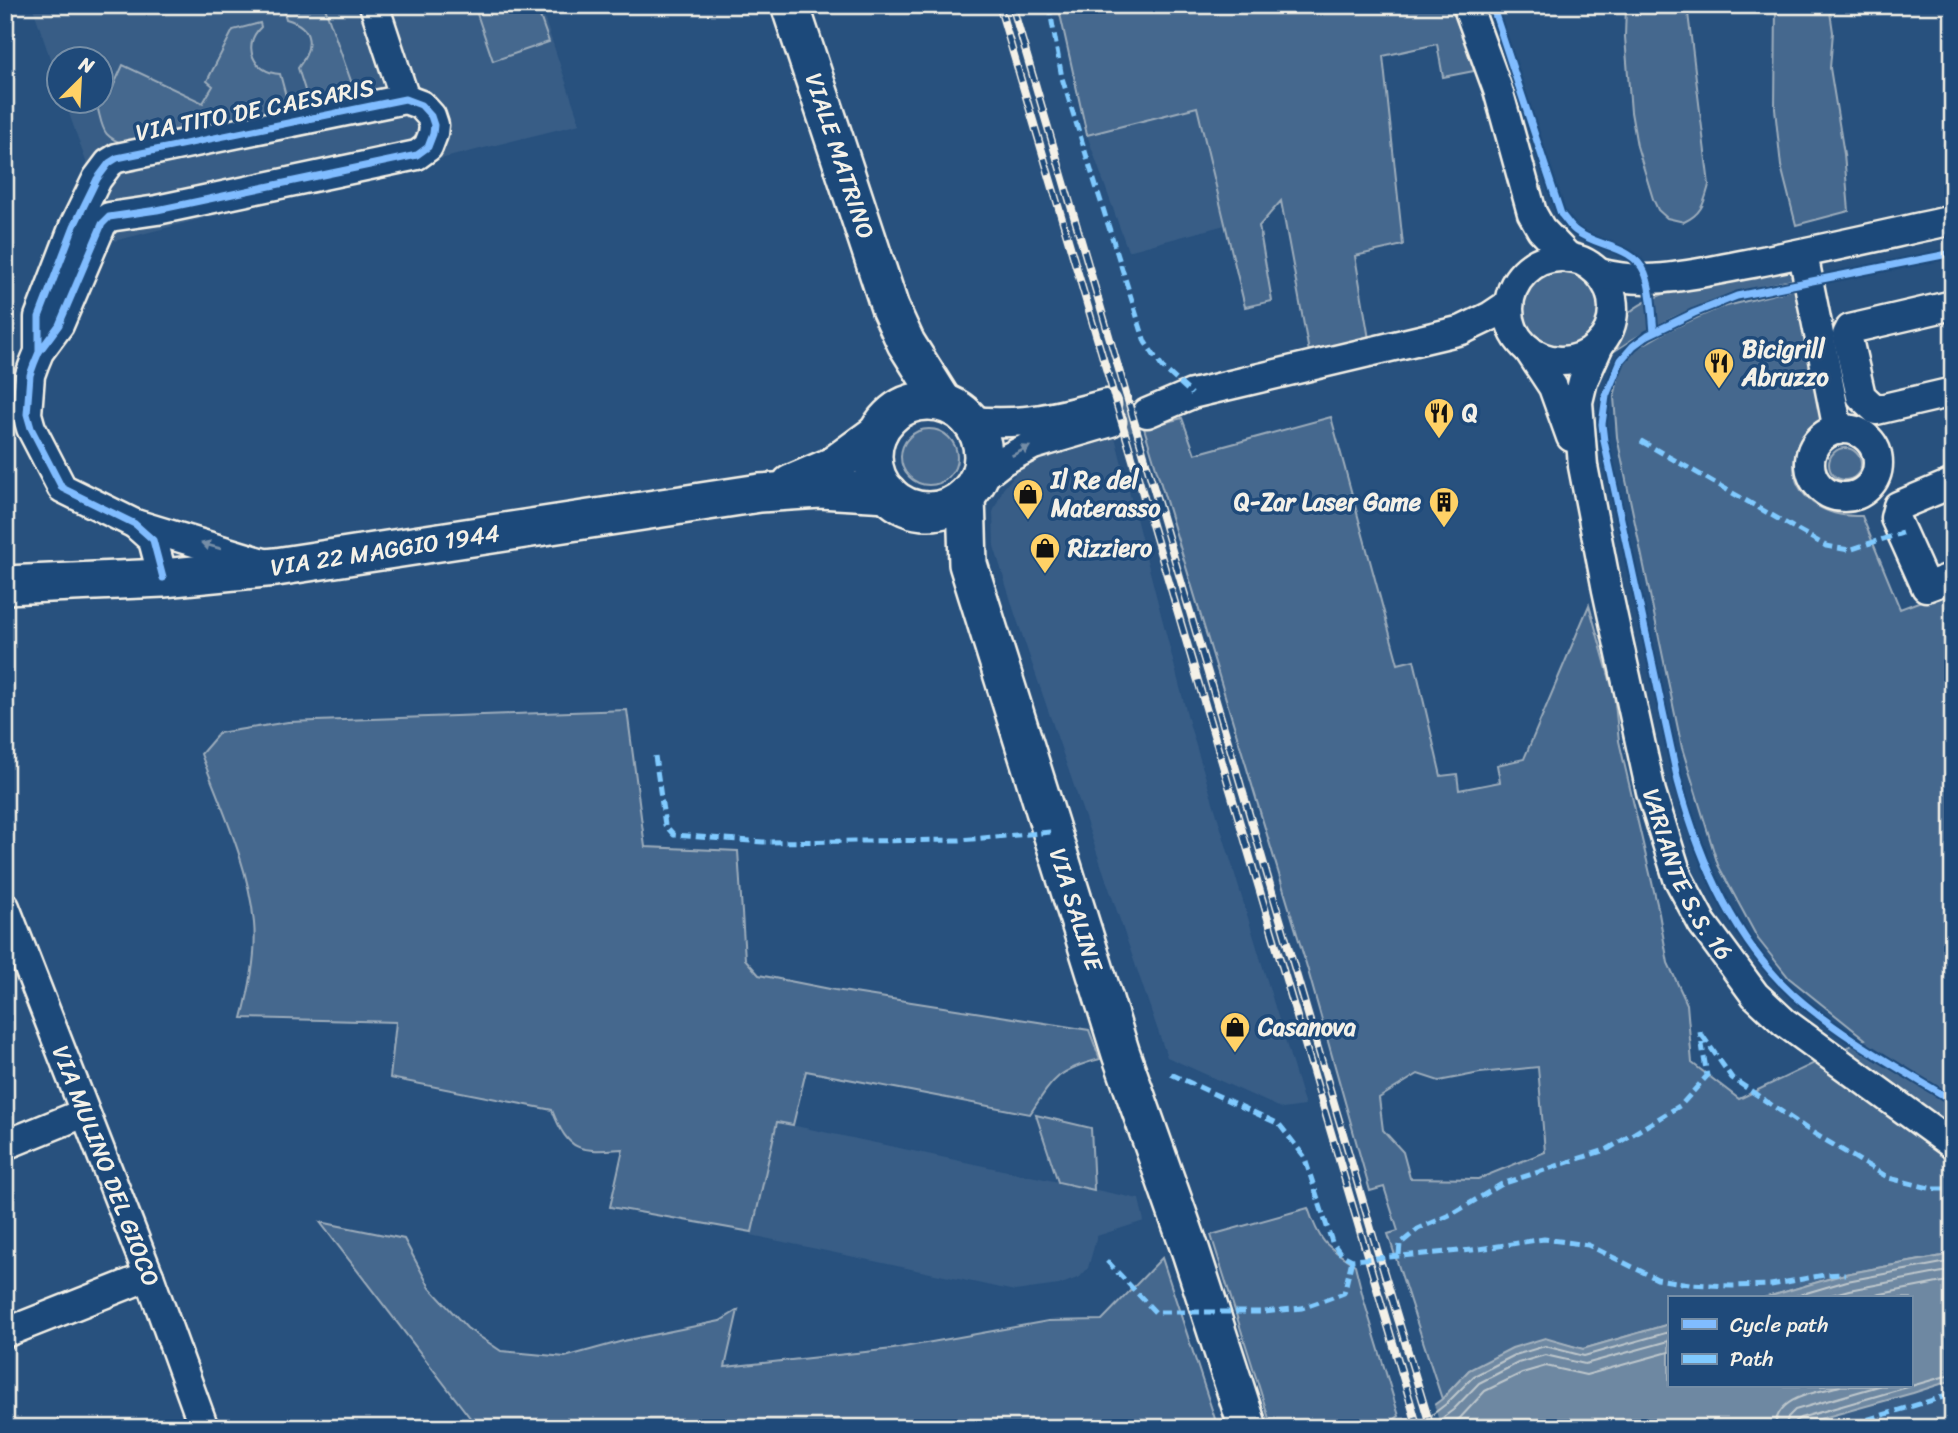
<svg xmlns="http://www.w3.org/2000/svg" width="1958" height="1433" font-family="Sriracha,sans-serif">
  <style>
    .built { fill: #375d86 }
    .green { fill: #45688e; stroke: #9cacbb; stroke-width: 2; fill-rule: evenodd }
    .water { fill: #6e88a2; stroke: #a4b2be; stroke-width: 2 }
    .pier { fill: #28517e }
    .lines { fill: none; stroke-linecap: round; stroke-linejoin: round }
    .shore { stroke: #bec7cc; stroke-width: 2 }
    .minor-tunnel { stroke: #47698e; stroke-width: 28; stroke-dasharray: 28 14; stroke-linecap: butt }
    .minor-casing { stroke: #f4f1e8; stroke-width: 33 }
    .major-casing { stroke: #f4f1e8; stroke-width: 42 }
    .minor { stroke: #1f4a7a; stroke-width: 28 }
    .major { stroke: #1f4a7a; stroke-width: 37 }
    .rail-casing { stroke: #f4f1e8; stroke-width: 8 }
    .rail { stroke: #1f4a7a; stroke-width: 5; stroke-dasharray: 16; stroke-linecap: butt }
    .quiet { stroke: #80caff; stroke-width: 5; stroke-dasharray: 10 5; stroke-linecap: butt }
    .cycleway-casing { stroke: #1f4a7a; stroke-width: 11 }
    .cycleway { stroke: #80bcff; stroke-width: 7 }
    .oneway { fill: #748da6 }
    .labels { text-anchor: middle; stroke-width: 7; stroke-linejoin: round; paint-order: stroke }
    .street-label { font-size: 24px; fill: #f4f1e8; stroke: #1f4a7a }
    .poi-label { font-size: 24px; font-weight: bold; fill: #f4f1e8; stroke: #1f4a7a; text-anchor: start }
  </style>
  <rect width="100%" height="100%" fill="#28517e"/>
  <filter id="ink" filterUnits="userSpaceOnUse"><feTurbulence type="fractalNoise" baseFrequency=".0143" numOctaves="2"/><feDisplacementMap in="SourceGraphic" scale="14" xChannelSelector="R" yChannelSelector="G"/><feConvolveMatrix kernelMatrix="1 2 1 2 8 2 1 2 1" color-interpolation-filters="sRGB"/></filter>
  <g filter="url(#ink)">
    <!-- built -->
    <path class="built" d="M32 5H540L580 124 114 241 65 102H102V60H60L59 85Z
      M1197 107 1225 225 1128 251 1087 135Z
      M1115 437 1190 726 1305 1106 1283 1109 1167 1057 1015 614 994 546 993 512 1003 489 1022 466 1053 454Z
      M777 1122 1139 1199 1144 1221 1097 1236 1088 1268 1080 1277 1059 1285 1015 1291 751 1235Z
      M1953 1380V1428H1787L1913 1393Z"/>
    <!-- green -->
    <path class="green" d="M306 5H324L357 98 312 106 309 103 298 68C313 48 315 27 286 19L284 12Z
      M474 5H536L549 42 493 61Z
      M1058 5H1453L1474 71 1443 77 1437 44 1383 56 1403 245 1355 256 1369 339 1309 352 1281 201 1259 226 1272 301 1245 307 1197 107 1087 135Z
      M1626 5H1687L1709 185C1704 203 1702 214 1684 222L1667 218 1658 210 1653 199 1637 146 1631 112 1625 37Z
      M1776 5H1829L1833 32 1830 68 1844 154 1849 211 1796 225 1781 166 1775 109Z
      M260 23 261 27C241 46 254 73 280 74L290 111 129 146C99 136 104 129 96 102H102V82L113 87 123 65 203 103 213 86 207 81 233 30Z
      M1793 263 1797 279C1730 291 1670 313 1613 352 1616 339 1619 321 1630 312 1659 286 1753 272 1793 263Z
      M1519 310a42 42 0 1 1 84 0a42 42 0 1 1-84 0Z
      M1799 288 1826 417C1790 436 1780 484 1819 507 1833 515 1846 516 1862 516L1900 609 1953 589V1254L1845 1274 1764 1298H1669V1324L1583 1349 1545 1339 1469 1370 1442 1399 1388 1234 1398 1231 1384 1187 1370 1191 1307 967 1144 428 1182 418 1195 454 1331 417 1398 664 1414 660 1441 776 1457 774 1459 790 1500 782 1497 765 1524 759 1589 605 1614 694 1619 741 1658 908 1668 963 1687 1004 1692 1063 1739 1099 1865 1039 1789 978 1758 939 1718 865 1682 748 1617 437 1614 397 1619 375 1627 357 1634 350 1669 330 1719 308ZM1538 1067 1545 1152 1478 1179 1410 1178 1403 1152 1383 1130 1379 1098 1418 1074 1439 1081 1480 1073Z
      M901 457a28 28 0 1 1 56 0a28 28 0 1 1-56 0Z
      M1829 464a16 16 0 1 1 32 0a16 16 0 1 1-32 0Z
      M627 710 645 847 738 851 745 959 759 975 835 990 1089 1030 1100 1059C1057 1070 1053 1079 1030 1114L806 1071 793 1125 777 1122 752 1232 610 1207 623 1149C580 1152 569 1153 552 1110L390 1078 396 1022 242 1018C250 988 257 954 254 923 249 866 221 806 201 754L219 733 288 722Z
      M1036 1115 1091 1128 1094 1190 1058 1182Z
      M1308 1208C1320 1243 1325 1245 1355 1265L1364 1301 1399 1416 1381 1428H1272L1211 1235Z
      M320 1222 404 1239 430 1288 467 1328 501 1351 565 1357 623 1341 720 1321 738 1310 725 1367 893 1349 1048 1321 1102 1320 1162 1258 1218 1428H478Z"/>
    <!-- water -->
    <path class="water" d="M1953 1254V1380L1913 1393 1787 1428H1403L1442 1399 1469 1370 1512 1348 1545 1338 1583 1349 1669 1324V1386H1911V1298H1764L1845 1274Z"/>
    <!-- pier -->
    <path class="pier" d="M1433 1401 1441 1428H1408L1406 1421Z"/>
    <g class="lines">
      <!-- shore -->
      <path class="shore" d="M1789 1298 1847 1281 1953 1261
        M1820 1298 1849 1290 1953 1270
        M1860 1298 1953 1280
        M1415 1428 1446 1404 1474 1376 1515 1355 1545 1346 1584 1356 1669 1332
        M1429 1428 1453 1410 1479 1383 1518 1363 1545 1355 1585 1364 1669 1341
        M1447 1428 1460 1418 1485 1391 1522 1373 1546 1366 1586 1375 1669 1352
        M1775 1428C1776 1396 1815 1393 1840 1386
        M1785 1428 1788 1417 1795 1410 1879 1386
        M1794 1428 1795 1421 1800 1418 1953 1374"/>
      <!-- minor-tunnel -->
      <path class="minor-tunnel" d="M1111 422 1147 413"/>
      <!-- minor casing -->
      <g class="minor-casing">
        <g id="minor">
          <path d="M374 5 405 99"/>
          <path d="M1467 5 1498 90 1532 213 1541 229 1569 258"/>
          <path d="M1803 254 1838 430"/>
          <circle cx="1561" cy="309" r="52"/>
          <path d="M1599 273C1649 287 1698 273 1747 264 1816 251 1884 235 1953 220"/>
          <path d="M1953 305 1850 329 1847 335 1861 396 1876 410 1953 392"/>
          <path id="s1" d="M1600 343 1583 381 1578 402 1583 466 1607 590 1651 792 1678 878 1702 923 1755 995 1784 1022 1953 1145"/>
          <path d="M1528 349 1553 387 1571 437"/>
          <path d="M39 352V317L74 226 97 179 109 163 117 158 405 99 421 105 431 116 434 125 433 134 428 147 417 155 157 210 109 217 102 224 59 325 39 352 34 364 30 375 27 414 31 428 62 488 135 524 153 540 163 578"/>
          <path d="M1147 413 1192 394 1462 330 1491 316 1509 304"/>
          <path d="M972 421C1021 426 1059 417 1106 404"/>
          <circle cx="1844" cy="463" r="34"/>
          <path d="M977 481 1004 460 1033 445 1111 422"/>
          <path d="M1953 483 1898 506 1895 518 1926 587 1953 577"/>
          <path d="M135 524 267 564"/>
          <path id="s2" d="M5 907 149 1276 204 1428"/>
          <path d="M5 1145 84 1113"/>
          <path d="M5 1333 149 1276"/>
        </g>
      </g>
      <!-- major casing -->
      <g class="major-casing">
        <g id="major">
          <path id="s3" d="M790 5 890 308 906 343 943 402"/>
          <circle cx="928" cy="456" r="55"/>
          <path d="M791 484 833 466 878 433"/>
          <path id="s4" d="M966 496 968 564 1121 1054 1191 1252 1248 1428"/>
          <path id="s5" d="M5 585 163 578 276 567 760 493 820 489 888 493"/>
        </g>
      </g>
      <!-- minor -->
      <use href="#minor" class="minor"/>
      <!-- major -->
      <use href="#major" class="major"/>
      <!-- rail casing -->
      <g class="rail-casing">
        <path id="rail" d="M999 5 1418 1428
          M1012 5 1373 1236 1431 1428"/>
      </g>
      <!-- rail -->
      <use href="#rail" class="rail"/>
      <!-- quiet -->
      <path class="quiet" d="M1049 5 1062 78 1145 342 1162 367 1192 394
        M1641 441 1826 546 1849 550 1902 533
        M655 756 665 825 674 835 763 842 960 840 1051 832
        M1702 1035 1732 1078 1810 1131 1889 1178 1933 1189H1953
        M1171 1074 1279 1124 1304 1156 1332 1242 1341 1254 1352 1260 1472 1250 1544 1239 1588 1245 1657 1279 1690 1284 1732 1286 1771 1285 1824 1275 1845 1274
        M1399 1255 1400 1244 1418 1229 1454 1213 1502 1184 1608 1149 1681 1105 1707 1076 1700 1032
        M1107 1261 1155 1312H1264L1302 1308 1344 1293 1352 1260
        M1839 1428 1953 1394"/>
      <!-- cycleway casing -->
      <g class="cycleway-casing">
        <path id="cycleway" d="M1492 5 1561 214C1566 219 1570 227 1576 231 1596 247 1633 245 1645 273 1652 291 1652 313 1654 332
          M1953 253 1737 296 1694 313 1648 335 1633 346 1621 360 1606 396 1602 424 1604 441 1678 781C1699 859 1733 939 1793 994 1841 1037 1899 1068 1953 1101
          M39 352V317L74 226 97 179 109 163 117 158 405 99 421 105 431 116 434 125 433 134 428 147 417 155 157 210 109 217 102 224 59 325 39 352 34 364 30 375 27 414 31 428 62 488 135 524 153 540 163 578"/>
      </g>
      <!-- cycleway -->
      <use href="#cycleway" class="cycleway"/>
    </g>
    <!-- one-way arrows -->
    <defs><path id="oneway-solid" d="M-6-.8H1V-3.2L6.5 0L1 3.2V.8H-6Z" transform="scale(1.75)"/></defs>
    <g class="oneway">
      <use href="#oneway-solid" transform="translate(1021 451) rotate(-27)"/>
      <use href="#oneway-solid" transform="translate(211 546) rotate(-164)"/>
    </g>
  </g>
  <!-- icons -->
  <defs>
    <g id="restaurant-pin" transform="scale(1.575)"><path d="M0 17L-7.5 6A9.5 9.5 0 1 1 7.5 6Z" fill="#ffd166" stroke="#1f4a7a"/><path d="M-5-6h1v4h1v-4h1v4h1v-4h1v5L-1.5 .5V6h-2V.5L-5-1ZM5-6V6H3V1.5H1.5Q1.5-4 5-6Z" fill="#111"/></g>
    <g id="shop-pin" transform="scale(1.575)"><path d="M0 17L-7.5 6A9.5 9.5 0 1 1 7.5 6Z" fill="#ffd166" stroke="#1f4a7a"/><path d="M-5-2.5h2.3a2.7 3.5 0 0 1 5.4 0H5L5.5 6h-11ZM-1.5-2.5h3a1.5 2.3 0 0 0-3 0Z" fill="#111"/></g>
    <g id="building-pin" transform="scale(1.575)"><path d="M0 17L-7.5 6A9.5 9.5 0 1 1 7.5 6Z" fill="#ffd166" stroke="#1f4a7a"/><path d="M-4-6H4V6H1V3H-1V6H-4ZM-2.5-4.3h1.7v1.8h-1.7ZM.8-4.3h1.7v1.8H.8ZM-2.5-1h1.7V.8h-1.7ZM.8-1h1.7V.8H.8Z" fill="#111"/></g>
  </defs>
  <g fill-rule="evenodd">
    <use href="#restaurant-pin" x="1719" y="363"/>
    <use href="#restaurant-pin" x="1439" y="413"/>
    <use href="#shop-pin" x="1028" y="494"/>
    <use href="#building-pin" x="1444" y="502"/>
    <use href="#shop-pin" x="1045" y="548"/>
    <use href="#shop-pin" x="1235" y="1027"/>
  </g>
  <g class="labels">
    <!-- street labels -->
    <g class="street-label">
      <text transform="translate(255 110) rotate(-11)" y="8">VIA TITO DE CAESARIS</text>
      <text dy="8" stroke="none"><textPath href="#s3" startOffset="159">VIALE MATRINO</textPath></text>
      <text dy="8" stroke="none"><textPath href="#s5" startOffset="382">VIA 22 MAGGIO 1944</textPath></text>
      <text dy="8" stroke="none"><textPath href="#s1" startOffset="551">VARIANTE S.S. 16</textPath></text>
      <text dy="8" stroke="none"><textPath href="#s4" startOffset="430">VIA SALINE</textPath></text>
      <text dy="8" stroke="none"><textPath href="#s2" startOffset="278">VIA MULINO DEL GIOCO</textPath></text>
    </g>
    <!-- poi labels -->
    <g class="poi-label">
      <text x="1742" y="357">Bicigrill<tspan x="1742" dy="28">Abruzzo</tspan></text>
      <text x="1462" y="421">Q</text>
      <text x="1051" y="488">Il Re del<tspan x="1051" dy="28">Materasso</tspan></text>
      <text x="1421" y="510" text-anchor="end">Q-Zar Laser Game</text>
      <text x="1068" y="556">Rizziero</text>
      <text x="1258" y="1035">Casanova</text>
    </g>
  </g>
  <!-- margin -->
  <rect width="1958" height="1433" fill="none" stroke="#1f4a7a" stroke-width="28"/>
  <rect x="14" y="14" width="1930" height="1405" fill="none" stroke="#f4f1e8" stroke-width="2.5" filter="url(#ink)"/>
  <!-- legend -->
  <rect x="1668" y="1296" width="245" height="91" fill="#1f4a7a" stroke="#748da6" stroke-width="2"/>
  <rect x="1682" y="1319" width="35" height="10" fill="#80bcff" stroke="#748da6" stroke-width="2"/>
  <text x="1730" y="1332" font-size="21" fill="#f4f1e8">Cycle path</text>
  <rect x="1682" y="1354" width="35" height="10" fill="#80caff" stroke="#748da6" stroke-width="2"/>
  <text x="1730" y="1366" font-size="21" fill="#f4f1e8">Path</text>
  <!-- north arrow -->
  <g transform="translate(80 80) rotate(24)"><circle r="33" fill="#1f4a7a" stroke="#748da6" stroke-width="2"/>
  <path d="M0-5L12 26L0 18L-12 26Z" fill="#ffd166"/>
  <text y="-10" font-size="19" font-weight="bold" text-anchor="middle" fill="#f4f1e8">N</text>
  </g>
</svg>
